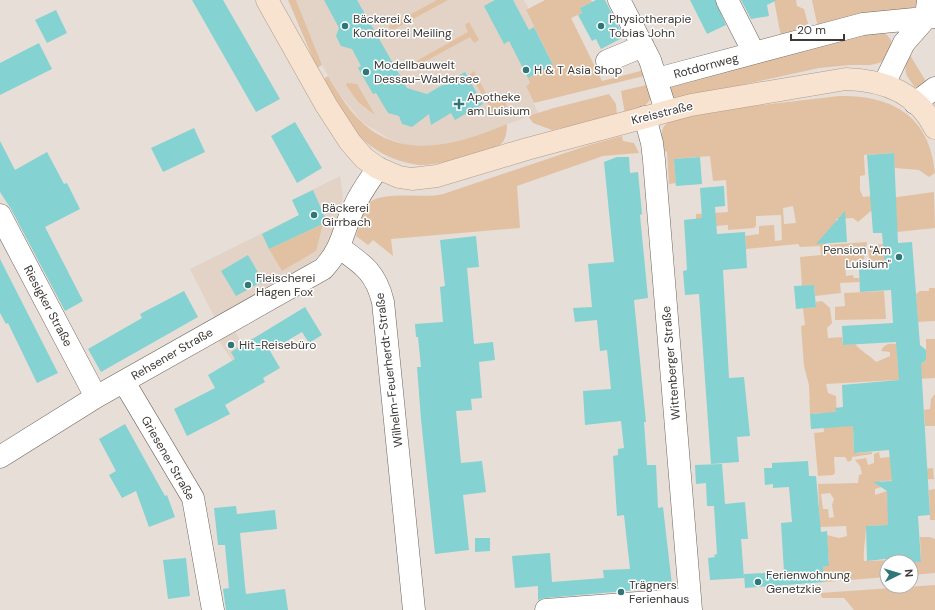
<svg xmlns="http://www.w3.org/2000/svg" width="935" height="610" font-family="'DM Sans',sans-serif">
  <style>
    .built { fill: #e2d3c6 }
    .green { fill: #e2c1a3; fill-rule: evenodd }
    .building { fill: #84d2d1 }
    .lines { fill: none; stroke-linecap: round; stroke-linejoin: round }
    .minor-casing { stroke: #6d655f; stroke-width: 23 }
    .major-casing { stroke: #b29b86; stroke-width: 23 }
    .minor { stroke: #fff; stroke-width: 22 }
    .major { stroke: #f7e3d0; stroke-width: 22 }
    .poi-dot { fill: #2f7877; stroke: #fff; stroke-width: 1.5 }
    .labels { text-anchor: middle; stroke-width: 3; stroke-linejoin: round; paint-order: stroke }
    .poi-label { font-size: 12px; fill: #3c3936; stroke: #fff; text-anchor: start }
    .street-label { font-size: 12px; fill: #3c3936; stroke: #fff }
  </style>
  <rect width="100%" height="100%" fill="#e7ded7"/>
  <!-- built -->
  <path class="built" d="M296 0H524L529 9 526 11 553 65 526 86 538 113 467 139 445 145 423 147 406 145 391 140 362 122 339 94 322 65Z
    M340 176 343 195 339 220 334 236 321 254 303 269 225 312 250 359 236 366 212 331 219 326 190 269 299 215 292 200Z"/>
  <!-- green -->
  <path class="green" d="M288 0H296L322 65 317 68Z
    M437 0H448L391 31 389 26Z
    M545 0H591L592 2 580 8 582 13 571 18 602 81 648 69V75L534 103 526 86 530 83 528 78 553 65 526 10Z
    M774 0H796L797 6 804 9 810 31 782 42Z
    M812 0H922V5L822 31 818 28Z
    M469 22 479 40 474 43 470 37 413 68 411 64 468 32 465 25Z
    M876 30 887 35 891 40V49L886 59 879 63 870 65H850L819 68 678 99 673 97 670 87Z
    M910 55 927 83 925 86 915 87C905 74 902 71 910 55Z
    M474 71 491 102 504 96 508 112 494 115 470 74Z
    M328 76C335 88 343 101 352 112 396 164 453 146 507 124 507 132 506 139 501 144 492 154 433 166 419 165 402 163 384 156 371 146 348 129 337 103 324 79Z
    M347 83 357 84 375 115 358 102 346 85Z
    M651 84C654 106 643 107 625 114L621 91Z
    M609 94 616 104 617 116 552 130 533 123 528 116 554 108Z
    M839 96C892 95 930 116 935 173L929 177 919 170 895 168 893 153 864 155 865 175 860 176V190L863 197 883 195 890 198 934 192 935 228 897 232 896 209 871 211 858 222 853 218 836 219 837 228 825 245 867 242 864 259 856 262H845L846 276 853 275 854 278H859L860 282 840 283 841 293 815 296 814 285 802 286 800 257 821 255 820 246 800 247 798 244 746 249 745 236 759 234V226L774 225 775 241 782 240 781 215 756 216V226L754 228 728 230V225L716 226 696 219V214L728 212 726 180 713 181 710 156 674 159 676 183 669 184 667 152 660 147V137L664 126 671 120 684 116 735 108ZM793 206 796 223 784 224 783 208Z
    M622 136 623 141 634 143 639 153 603 156 517 186 520 228 391 239 393 256 373 240 368 245 356 236C359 226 361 213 368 204 380 190 424 199 443 194L589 145Z
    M323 224 316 251 282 271 269 249Z
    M883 244 885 269 871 268 868 249 876 245Z
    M929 288H935V321L918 322 916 294 920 291H929Z
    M884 291 886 319 835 320V307L845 306 844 293Z
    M822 301 830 308 832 323 827 328 828 338 842 337 843 345 855 344C862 352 869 355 876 362L890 356V352L881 351C884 344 889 343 897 344L898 369 921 368V364L926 360V339H935V378L826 384 828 393 836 396 837 427 847 426 845 407 873 428 853 430 854 453 872 452V454L852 457V460L848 462 845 457H834L835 473 833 475 818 476 814 433 824 432 822 413 810 414 809 385 804 366 801 326 805 325 803 308 816 307V302Z
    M935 394V426H925L924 410 930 409 931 399Z
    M879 452 880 458 890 457 901 471 933 468 934 479 880 481 881 487 875 489V495L887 491 889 525 866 526C866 539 863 548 864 561L894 560V562H887V577L825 582 823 566H829L827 535 839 538 847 536 846 526 820 527 818 484 858 483 859 475 862 474 860 466 855 460 866 458 868 465 874 463V454ZM830 493 834 499 832 505 834 517 829 518 828 509H823L821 494Z
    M935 489V520H930L929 490Z
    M920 537H930L935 539V573L911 575V562L921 561Z
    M935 585V610H854L844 598H822L820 593Z"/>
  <!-- building -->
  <path class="building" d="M192 0H223L280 99 256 112Z
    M324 0H357L407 88 427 94 465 72 483 104 455 120 451 113 431 125 429 114 412 127 402 124 399 116 388 113 376 93 373 94 358 68 361 66 352 49 341 46 336 36 339 28Z
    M495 0H513L529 30 534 27 553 65 528 78 509 41 504 44 484 6Z
    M596 0H605L624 37 601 49 596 39 592 41 578 15 582 13 580 8Z
    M690 0H715L726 25 707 34Z
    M741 0H777L767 5 769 16 751 19Z
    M56 10 67 33 47 43 35 20Z
    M39 43 52 69 0 95V63Z
    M295 122 322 168 297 183 271 136Z
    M194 128 205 152 163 172 151 148Z
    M0 141 15 170 47 152 64 184 67 183 80 209 45 227 83 301 65 311 11 209 0 192Z
    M894 153 898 243 912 242 920 345 926 350V360L921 364 930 515 918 516 921 562H894V560L885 559 867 561 866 526 888 525 887 491 873 482 892 481 889 450 854 453 853 426 811 429 810 414 836 412 835 408 843 407 842 385 899 380 896 342 843 345 842 326 893 323 891 290 860 292 859 269 885 267 882 233H873L867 155Z
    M617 157H629L630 173 638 172 642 214 640 215 648 298 634 300 646 422H644L647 465H656L658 508 663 507 672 585 637 587V590L545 598 538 600V586L515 588 512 556 550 553 552 582 604 578 603 570 630 569 624 515 617 516 613 456 618 455V449L624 448 621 421 585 425 583 391 611 389 607 350 600 351 597 320 575 322 573 308 592 307 588 264 614 262 604 162Z
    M700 157 702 184 676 186 674 159Z
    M724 186 725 206 715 207 717 234 745 232 747 268 723 270 729 378 744 377 750 436 737 437 739 462 711 464 699 294 685 295 683 271 687 270 684 220 702 218 700 188Z
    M313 190 327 222 269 249 262 234 299 215 292 200Z
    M845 211 847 242 816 244Z
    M476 236 479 267 467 268 474 344 493 342 495 360 479 362 482 398 471 399 472 410 456 411 461 463 482 461 486 492 463 495 469 550 435 554 421 419 417 367H421L418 337H416L415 324 443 322 440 287 445 286 440 240Z
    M248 255 263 281 236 296 221 271Z
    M0 259 58 373 37 383 8 323 6 324 0 313Z
    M814 285 816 307 796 309 794 286Z
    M184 291 198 317 101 372 88 349 142 318 140 314Z
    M305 307 322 335 309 343 302 332 270 351 280 368 263 378 265 382 225 405 230 414 187 436 174 409 215 388 208 375 235 359 231 352Z
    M125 424 165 496 167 495 175 517 149 527 136 491 122 498 109 475 116 471 99 439Z
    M808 461 809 476H816L821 532 827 531 829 566H823L825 582 745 588 744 574 784 572 781 523 792 522 789 487 773 488V484L765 485 764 468H772V463Z
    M722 464 725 504 745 502 748 539H741L744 578 710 580 708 558 715 557 714 555 717 554 714 506H707L706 483 696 484 695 465Z
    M236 506 237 514 275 510 277 529 240 533 245 586 246 594 285 589 288 610H226L223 589 229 588 225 545H218L214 508Z
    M475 538H490V551L475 552Z
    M186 558 190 596 168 599 163 560Z"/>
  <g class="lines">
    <!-- minor casing -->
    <g class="minor-casing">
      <path id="minor" d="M619 0 650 60 666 111
        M727 0 754 53
        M607 61 643 46
        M657 79 863 24 935 17
        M884 84 904 43 926 18 928 0
        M915 103 935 88
        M645 117 652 143 654 160 691 610
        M0 215 96 397
        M340 248C364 265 376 273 383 302L414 610
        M124 382 193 498 213 610
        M0 457 96 397 323 269C343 248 342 232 354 207 360 193 369 181 378 168
        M546 610 690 599"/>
    </g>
    <!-- major casing -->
    <g class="major-casing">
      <path id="major" d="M267 0 326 105 350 142 364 158 378 168 399 177 412 179 437 176 527 149 691 105 846 79C883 80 918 93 935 128"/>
    </g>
    <!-- minor -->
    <use href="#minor" class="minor"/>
    <!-- major -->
    <use href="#major" class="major"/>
  </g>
  <!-- markers -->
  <g class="poi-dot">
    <circle cx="345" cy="26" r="4"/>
    <circle cx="601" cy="26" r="4"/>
    <circle cx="526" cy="70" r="4"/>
    <circle cx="366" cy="72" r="4"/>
    <path d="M457 98h4v4h4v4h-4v4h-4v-4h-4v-4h4z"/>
    <circle cx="314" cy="215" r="4"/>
    <circle cx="899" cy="257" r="4"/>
    <circle cx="248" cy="285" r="4"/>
    <circle cx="231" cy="345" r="4"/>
    <circle cx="758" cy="582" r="4"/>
    <circle cx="621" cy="592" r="4"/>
  </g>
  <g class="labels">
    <!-- poi labels -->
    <g class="poi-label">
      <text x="353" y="23">Bäckerei &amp;<tspan x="353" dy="14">Konditorei Meiling</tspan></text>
      <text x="609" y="23">Physiotherapie<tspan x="609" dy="14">Tobias John</tspan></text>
      <text x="374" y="69">Modellbauwelt<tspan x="374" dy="14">Dessau-Waldersee</tspan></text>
      <text x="534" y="74">H &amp; T Asia Shop</text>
      <text x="467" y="101">Apotheke<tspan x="467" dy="14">am Luisium</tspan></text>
      <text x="322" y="212">Bäckerei<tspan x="322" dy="14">Girrbach</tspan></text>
      <text x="891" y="254" text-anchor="end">Pension "Am<tspan x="891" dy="14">Luisium"</tspan></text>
      <text x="256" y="282">Fleischerei<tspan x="256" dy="14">Hagen Fox</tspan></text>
      <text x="239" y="349">Hit-Reisebüro</text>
      <text x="766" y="579">Ferienwohnung<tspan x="766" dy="14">Genetzkie</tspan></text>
      <text x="629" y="589">Trägners<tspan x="629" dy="14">Ferienhaus</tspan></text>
    </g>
    <!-- street labels -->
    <g class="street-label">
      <text transform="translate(706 66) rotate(-15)" y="4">Rotdornweg</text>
      <text transform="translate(662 113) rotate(-14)" y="4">Kreisstraße</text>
      <text transform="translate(48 306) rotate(62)" y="4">Riesigker Straße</text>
      <text transform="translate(172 354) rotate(-30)" y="4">Rehsener Straße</text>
      <text transform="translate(671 363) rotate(-95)" y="4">Wittenberger Straße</text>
      <text transform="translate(389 370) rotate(-97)" y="4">Wilhelm-Feuerherdt-Straße</text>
      <text transform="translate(168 458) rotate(60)" y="4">Griesener Straße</text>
    </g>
  </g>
  <!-- north arrow -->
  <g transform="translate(899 574) rotate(85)"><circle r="19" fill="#ffffff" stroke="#b1b0af"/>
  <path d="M0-3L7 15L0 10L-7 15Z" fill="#2f7877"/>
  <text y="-6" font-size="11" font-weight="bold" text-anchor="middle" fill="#3c3936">N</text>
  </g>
  <!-- scale -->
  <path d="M791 34v6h53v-6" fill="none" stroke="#3c3936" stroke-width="2"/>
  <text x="797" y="34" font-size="12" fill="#3c3936" stroke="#ffffff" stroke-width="3" paint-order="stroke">20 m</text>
</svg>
